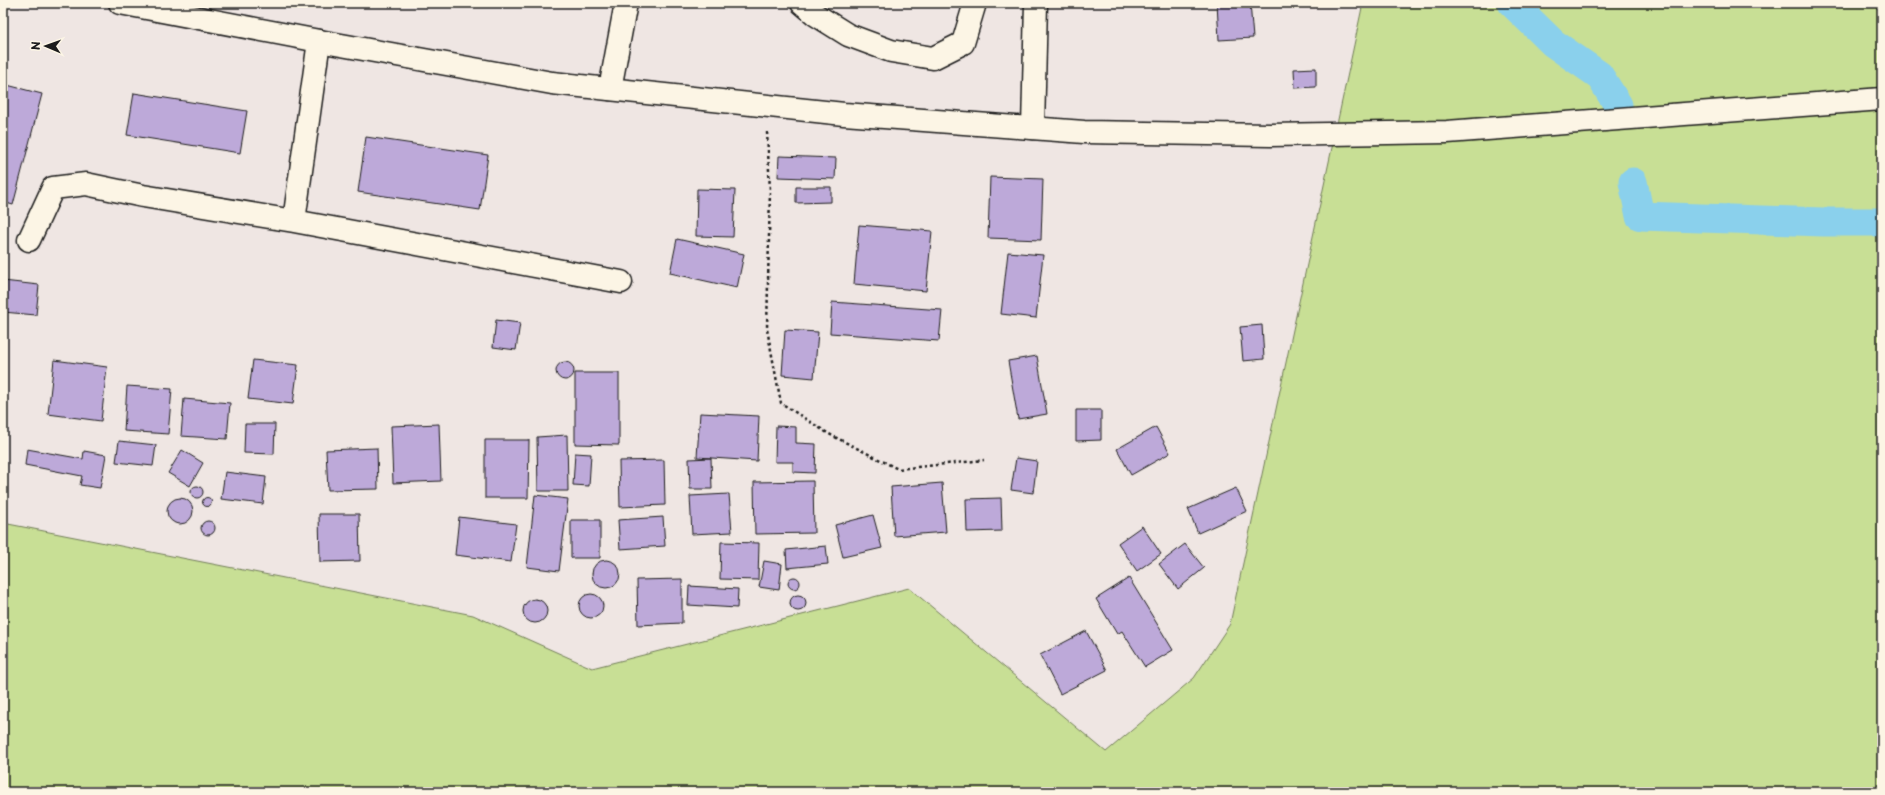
<svg xmlns="http://www.w3.org/2000/svg" width="1885" height="795" font-family="'Playpen Sans',sans-serif">
  <style>
    .green { fill: #c8df95; stroke: #727e58 }
    .lines { fill: none; stroke-linecap: round; stroke-linejoin: round }
    .canal { stroke: #8ad0ec; stroke-width: 29 }
    .building { fill: #bda9d9; stroke: #1c1c1c }
    .minor-casing { stroke: #1c1c1c; stroke-width: 25 }
    .tertiary-casing { stroke: #1c1c1c; stroke-width: 25 }
    .path { stroke: #1c1c1c; stroke-width: 2.5; stroke-dasharray: 3 3; stroke-linecap: butt }
    .minor { stroke: #fcf5e5; stroke-width: 22 }
    .tertiary { stroke: #fcf5e5; stroke-width: 22 }
  </style>
  <rect width="100%" height="100%" fill="#efe6e3"/>
  <filter id="ink" filterUnits="userSpaceOnUse"><feTurbulence type="fractalNoise" baseFrequency=".025" numOctaves="2"/><feDisplacementMap in="SourceGraphic" scale="8" xChannelSelector="R" yChannelSelector="G"/><feConvolveMatrix kernelMatrix="1 2 1 2 8 2 1 2 1" color-interpolation-filters="sRGB"/></filter>
  <g filter="url(#ink)">
    <!-- green -->
    <path class="green" d="M1363 3H1882V792H3V523L473 615 592 668 909 588 1106 752 1194 678 1230 624Z"/>
    <g class="lines">
      <!-- canal -->
      <path class="canal" d="M1512 3 1553 43 1599 75 1618 105
        M1633 182 1640 216 1823 222H1882"/>
    </g>
    <!-- building -->
    <path class="building" d="M1217 3H1250L1253 38 1219 40Z
      M1316 68V87L1295 88 1294 69Z
      M3 84 42 94 13 205 3 202Z
      M134 93 247 111 240 153 127 135Z
      M366 137 488 155 480 210 358 192Z
      M779 156 836 158 835 179 778 177Z
      M990 177 1043 179 1041 240 988 238Z
      M796 187H831V202L796 203Z
      M697 189 735 190 733 237 696 236Z
      M859 225 932 231 926 291 854 284Z
      M677 239 744 254 737 288 670 273Z
      M1008 252 1043 255 1036 318 1001 314Z
      M3 281 39 285 36 315 3 312Z
      M832 302 942 310 939 341 830 333Z
      M496 320 520 323 516 350 493 347Z
      M1262 325 1264 359 1243 361 1240 327Z
      M785 330 818 332 814 378 782 375Z
      M1037 356 1047 414 1018 419 1008 361Z
      M54 360 107 367 101 421 48 414Z
      M253 360 298 365 293 404 248 399Z
      M556 371a9 9 0 1 1 18 0a9 9 0 1 1-18 0Z
      M575 373H619V445L575 444Z
      M127 386 172 389 168 434 124 431Z
      M184 399 230 403 227 439 181 436Z
      M1076 410H1101V440L1076 441Z
      M700 413 759 416 757 461 697 457Z
      M245 424H275L274 454 244 453Z
      M439 424 441 481 393 483 391 426Z
      M776 426 796 427V443L816 444 815 473 793 472V462H775Z
      M1156 427 1170 453 1131 475 1117 449Z
      M567 435 568 491H538L537 437Z
      M485 440H529L528 498H485Z
      M119 441 156 445 153 466 116 462Z
      M377 448 378 489 328 490 326 450Z
      M27 449 83 459 84 451 106 455 100 488 80 485 82 476 25 465Z
      M182 450 203 463 190 486 168 473Z
      M575 453 591 454 589 486 573 485Z
      M711 458 712 489H690L689 459Z
      M1016 458 1037 461 1033 493 1011 490Z
      M664 460 665 505 620 507 619 461Z
      M225 472 266 477 263 504 221 499Z
      M813 481 814 533 755 534 754 482Z
      M942 483 946 532 894 536 891 487Z
      M191 492a6 6 0 1 1 12 0a6 6 0 1 1-12 0Z
      M1236 488 1247 511 1198 533 1188 509Z
      M729 494 732 532 692 534 690 496Z
      M535 495 568 499 559 571 527 567Z
      M202.5 502a4.5 4.5 0 1 1 9 0a4.5 4.5 0 1 1-9 0Z
      M1001 498 1002 531 967 532 966 499Z
      M167 511a13 13 0 1 1 26 0a13 13 0 1 1-26 0Z
      M319 514H359L360 561 320 562Z
      M873 515 882 548 843 557 835 525Z
      M459 517 516 524 511 562 455 555Z
      M663 517 665 546 620 549 618 520Z
      M571 520H600V558H571Z
      M201 528a7 7 0 1 1 14 0a7 7 0 1 1-14 0Z
      M1142 526 1161 554 1137 571 1118 543Z
      M721 542 759 543 758 580 720 579Z
      M1185 544 1204 568 1178 589 1159 564Z
      M826 546 828 564 787 568 786 550Z
      M592 574a14 14 0 1 1 28 0a14 14 0 1 1-28 0Z
      M764 561 782 564 779 590 759 587Z
      M788 583a6 6 0 1 1 12 0a6 6 0 1 1-12 0Z
      M1129 578 1173 650 1145 667 1122 631 1117 634 1096 599Z
      M682 579V623L638 625 637 580Z
      M689 586 738 589 737 608 688 605Z
      M579 606a12 12 0 1 1 24 0a12 12 0 1 1-24 0Z
      M790 603a8 8 0 1 1 16 0a8 8 0 1 1-16 0Z
      M523 611a12 12 0 1 1 24 0a12 12 0 1 1-24 0Z
      M1086 631 1107 670 1060 694 1040 655Z"/>
    <g class="lines">
      <!-- minor casing -->
      <g class="minor-casing">
        <path id="minor" d="M802 3 816 15 848 35 891 51 933 58 963 43 975 3
          M610 89 626 3
          M1033 128 1036 3
          M294 221 621 282
          M29 240 53 188 86 184 143 196 294 221 319 41"/>
      </g>
      <!-- tertiary casing -->
      <g class="tertiary-casing">
        <path id="tertiary" d="M120 3 319 41 552 83 844 114 1084 132 1270 135 1447 132 1882 99"/>
      </g>
      <!-- path -->
      <path class="path" d="M767 132 770 190 767 329 781 403 829 434 898 469 984 460"/>
      <!-- minor -->
      <use href="#minor" class="minor"/>
      <!-- tertiary -->
      <use href="#tertiary" class="tertiary"/>
    </g>
  </g>
  <!-- margin -->
  <rect width="1885" height="795" fill="none" stroke="#fcf5e5" stroke-width="16"/>
  <rect x="8" y="8" width="1869" height="779" fill="none" stroke="#1c1c1c" stroke-width="1.5" filter="url(#ink)"/>
  <!-- north arrow -->
  <g transform="translate(46 46) rotate(272)" stroke="#fcf5e5" stroke-width="3" paint-order="stroke">
  <path d="M0-3L7 15L0 10L-7 15Z" fill="#1c1c1c"/>
  <text y="-6" font-size="11" font-weight="bold" text-anchor="middle" fill="#1c1c1c">N</text>
  </g>
</svg>
